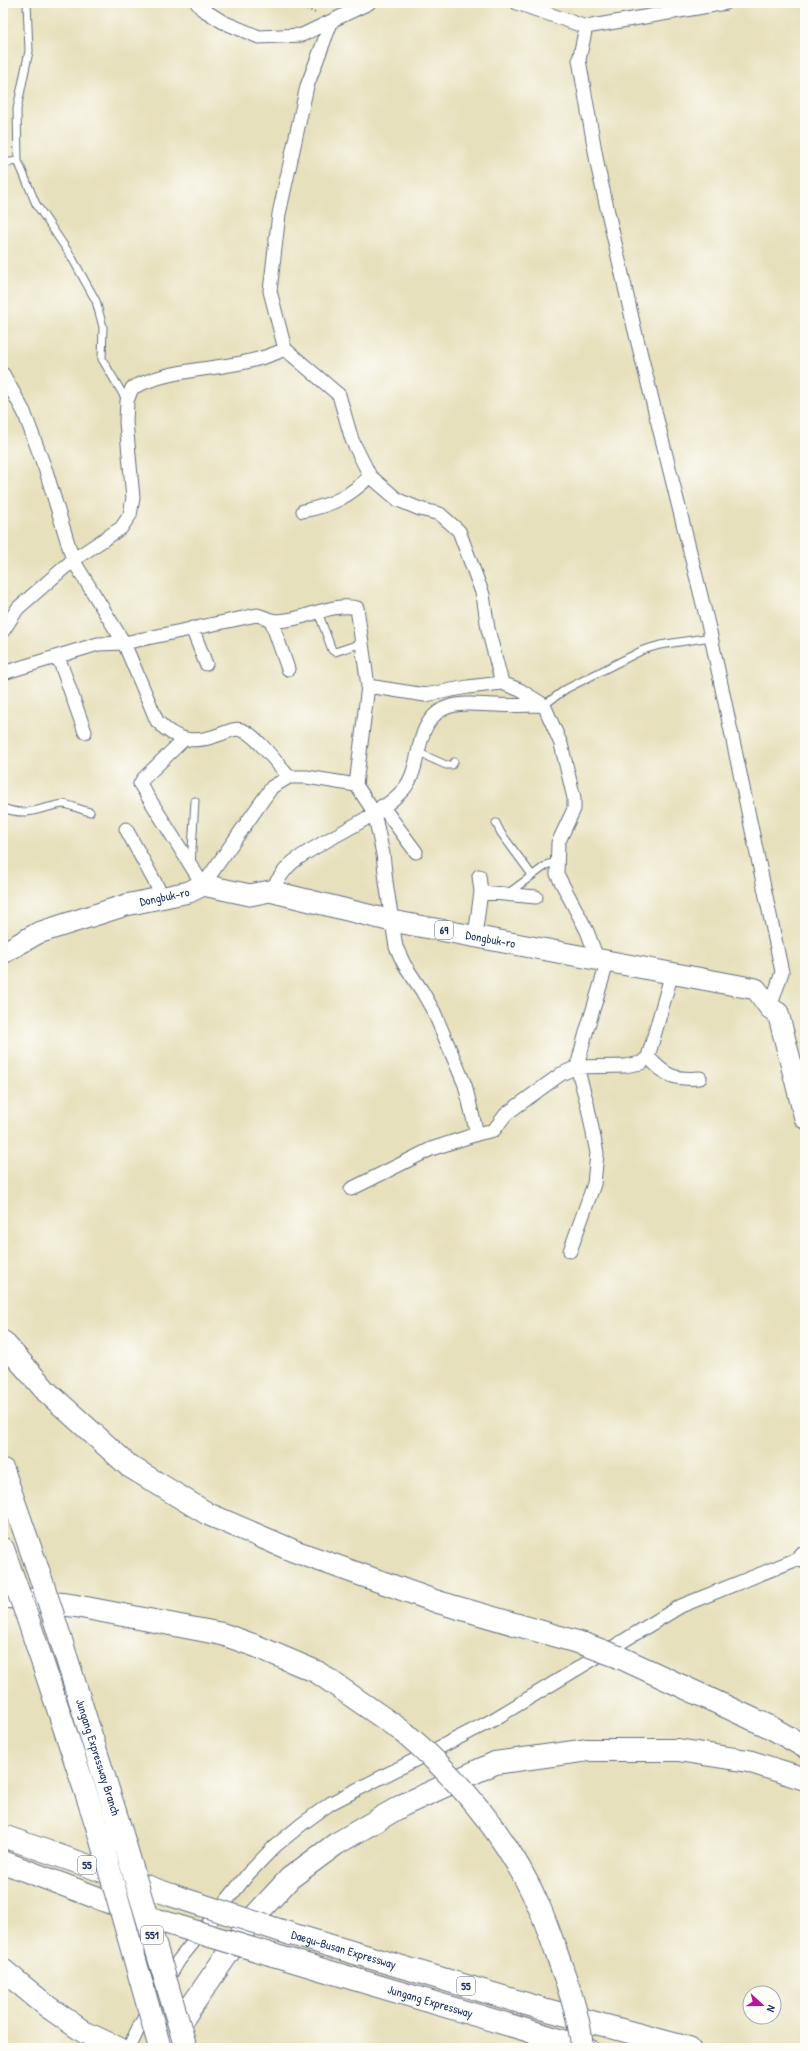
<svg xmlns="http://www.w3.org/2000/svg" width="808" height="2051" font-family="'Patrick Hand',sans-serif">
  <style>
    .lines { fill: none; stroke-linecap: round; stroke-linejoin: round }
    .service-casing { stroke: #626d7f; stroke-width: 9 }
    .minor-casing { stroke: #626d7f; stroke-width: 15 }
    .primary-casing { stroke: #626d7f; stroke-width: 23 }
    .motorway-casing { stroke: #626d7f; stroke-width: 24 }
    .path { stroke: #626d7f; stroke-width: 2.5; stroke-dasharray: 1 3; stroke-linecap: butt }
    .service { stroke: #fff; stroke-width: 7 }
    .minor { stroke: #fff; stroke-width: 13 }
    .primary { stroke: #fff; stroke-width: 21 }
    .motorway { stroke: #fff; stroke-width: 22 }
    .motorway-bridge-casing { stroke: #626d7f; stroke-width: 24; stroke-linecap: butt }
    .motorway-bridge { stroke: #fff; stroke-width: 22 }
    .labels { text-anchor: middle; stroke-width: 3; stroke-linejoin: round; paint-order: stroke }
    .shield { fill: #fdfcf7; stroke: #5f6c8c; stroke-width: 1 }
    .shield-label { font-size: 11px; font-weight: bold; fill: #1b2f5e }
    .street-label { font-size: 12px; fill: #1b2f5e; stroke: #fdfcf7 }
  </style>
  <rect width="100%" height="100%" fill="#fdfcf7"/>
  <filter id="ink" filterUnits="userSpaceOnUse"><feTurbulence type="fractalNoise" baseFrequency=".025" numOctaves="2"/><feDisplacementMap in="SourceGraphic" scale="8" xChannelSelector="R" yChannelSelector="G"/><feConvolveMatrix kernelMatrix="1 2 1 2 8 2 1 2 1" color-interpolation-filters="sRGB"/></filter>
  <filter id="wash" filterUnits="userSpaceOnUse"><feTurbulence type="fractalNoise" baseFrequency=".012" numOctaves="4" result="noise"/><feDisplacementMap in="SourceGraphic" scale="16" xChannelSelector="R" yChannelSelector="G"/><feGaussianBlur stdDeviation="0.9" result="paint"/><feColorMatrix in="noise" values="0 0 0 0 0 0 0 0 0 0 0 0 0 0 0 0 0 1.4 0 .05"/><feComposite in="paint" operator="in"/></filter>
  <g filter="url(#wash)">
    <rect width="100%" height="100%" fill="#e7e0bc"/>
  </g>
  <g filter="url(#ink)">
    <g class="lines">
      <!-- service casing -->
      <g class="service-casing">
        <path id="service" d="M27 3 29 51 17 109 18 161 36 204 71 256 96 301 103 327 102 359 127 401
          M3 163 18 161
          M318 612 332 650 335 652 362 643
          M544 705 566 689 643 650 660 645 711 637
          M417 752 446 765H452L454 762
          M3 808C29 818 39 807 64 804 67 804 84 811 90 812
          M496 823 501 833 532 875
          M191 865 195 801
          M507 894 548 864 557 863"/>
      </g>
      <!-- minor casing -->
      <g class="minor-casing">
        <path id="minor" d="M197 3 202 9 223 22 259 37 302 35 369 3
          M517 3 586 27
          M726 3 586 27 579 60 598 168 634 327 710 632 782 972 770 1008
          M331 23 307 86 279 214 270 291 285 349 339 395 352 440 370 476 398 500 420 509 440 514 459 531 483 595 488 629 502 683 520 690 544 705 561 744 574 798V809L558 843 557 874 587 931 597 958
          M285 349C235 373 181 363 132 388L127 401 126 422 133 498 130 515 121 528 73 560 124 643 157 721C177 742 195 744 221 734 229 731 236 727 244 731 257 736 279 766 289 777
          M3 374 24 412 46 471 73 560 18 608 3 631
          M303 511C332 505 349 497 370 476
          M271 620 288 669
          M192 628 206 664
          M58 656 85 732
          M3 673 98 644 124 643 257 615C262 616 267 619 272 620 296 625 330 601 357 608L368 686 425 695 468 687 502 683
          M368 686 356 785 374 812 383 854 386 882 396 947 404 964 422 991 434 1012 465 1085 477 1134 494 1130 506 1114 561 1074 577 1067 625 1066 641 1063 648 1057 672 973
          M183 740 143 779 140 784 203 885 272 787 289 777H307L356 785
          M382 806 416 852
          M126 829 163 897
          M270 891C277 882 284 869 293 862 326 837 377 819 404 789 423 766 413 725 443 709 459 701 480 705 497 705 512 706 527 705 542 705
          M481 892 536 897
          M475 936 481 892 479 876
          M648 1057C666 1076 673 1080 700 1078
          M351 1189 431 1149 477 1134
          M570 1251 594 1184 597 1153 587 1103 577 1067 585 1036 608 960
          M129 2048 140 2025 179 1960 248 1874 274 1847 302 1824 331 1803 491 1721 681 1606 805 1556"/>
      </g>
      <!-- primary casing -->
      <g class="primary-casing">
        <g id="primary">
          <path id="s1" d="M3 953 38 933 126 905 189 892 203 885 250 895 270 891 392 921 756 989 770 1008 778 1013 805 1118"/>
          <path d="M803 1557H805"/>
        </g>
      </g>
      <!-- motorway casing -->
      <g class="motorway-casing">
        <g id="motorway">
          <path d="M3 1342 47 1392 129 1466 208 1514 294 1551 438 1602 584 1644"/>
          <path d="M3 1470 39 1573"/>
          <path d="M3 1549 10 1569"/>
          <path d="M3 1596 76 1606 222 1634 256 1646 317 1672 405 1733"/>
          <path d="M27 1616 96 1823"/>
          <path id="s2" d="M54 1618 118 1821"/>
          <path d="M619 1657 770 1727 805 1747"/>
          <path d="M3 1836 171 1895"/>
          <path d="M3 1862 135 1912"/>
          <path id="s3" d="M291 1934 540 2008 689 2048"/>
          <path id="s4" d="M273 1955 587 2048"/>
          <path d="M3 1970 48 2007 84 2032 118 2048"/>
          <path d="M169 2048 173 2033 251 1920 290 1878 336 1844 403 1805 495 1763 588 1750H678L748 1761 805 1779"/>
        </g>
      </g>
      <!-- path -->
      <path class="path" d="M292 3 316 13"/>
      <!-- service -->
      <use href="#service" class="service"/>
      <!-- minor -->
      <use href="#minor" class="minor"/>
      <!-- primary -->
      <use href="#primary" class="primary"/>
      <!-- motorway -->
      <use href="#motorway" class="motorway"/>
      <!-- motorway-bridge casing -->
      <g class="motorway-bridge-casing">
        <path id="motorway-bridge" d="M10 1569 27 1616
          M39 1573 54 1618
          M584 1644 619 1657
          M405 1733C462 1782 510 1840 540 1909 547 1925 552 1941 558 1957 568 1986 580 2018 582 2048
          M118 1821 186 2048
          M96 1823 160 2048
          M171 1895 291 1934
          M154 1919 273 1955"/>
      </g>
      <!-- motorway-bridge -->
      <use href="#motorway-bridge" class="motorway-bridge"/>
    </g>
  </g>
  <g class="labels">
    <!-- shield labels -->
    <g class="shield">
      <rect x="435" y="921" width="18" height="18" rx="3"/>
      <rect x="78" y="1856" width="18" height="18" rx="3"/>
      <rect x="141" y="1926" width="22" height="18" rx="3"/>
      <rect x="457" y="1977" width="18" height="18" rx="3"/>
    </g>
    <g class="shield-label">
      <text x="444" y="934">69</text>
      <text x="87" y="1869">55</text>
      <text x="152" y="1939">551</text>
      <text x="466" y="1990">55</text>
    </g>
    <!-- street labels -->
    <g class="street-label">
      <text dy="4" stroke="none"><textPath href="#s1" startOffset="172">Dongbuk-ro</textPath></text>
      <text dy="4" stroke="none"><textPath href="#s1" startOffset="507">Dongbuk-ro</textPath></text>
      <text dy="4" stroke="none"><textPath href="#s2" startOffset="146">Jungang Expressway Branch</textPath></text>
      <text dy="4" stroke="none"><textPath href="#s3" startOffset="55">Daegu-Busan Expressway</textPath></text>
      <text dy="4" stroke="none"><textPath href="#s4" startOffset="164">Jungang Expressway</textPath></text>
    </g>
  </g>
  <!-- margin -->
  <rect width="808" height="2051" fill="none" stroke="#fdfcf7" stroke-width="16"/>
  <!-- north arrow -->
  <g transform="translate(762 2005) rotate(111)"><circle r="19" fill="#fdfcf7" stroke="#a3aaba"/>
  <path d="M0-3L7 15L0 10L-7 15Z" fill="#b5179e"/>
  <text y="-6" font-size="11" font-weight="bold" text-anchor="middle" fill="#1b2f5e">N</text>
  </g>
</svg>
